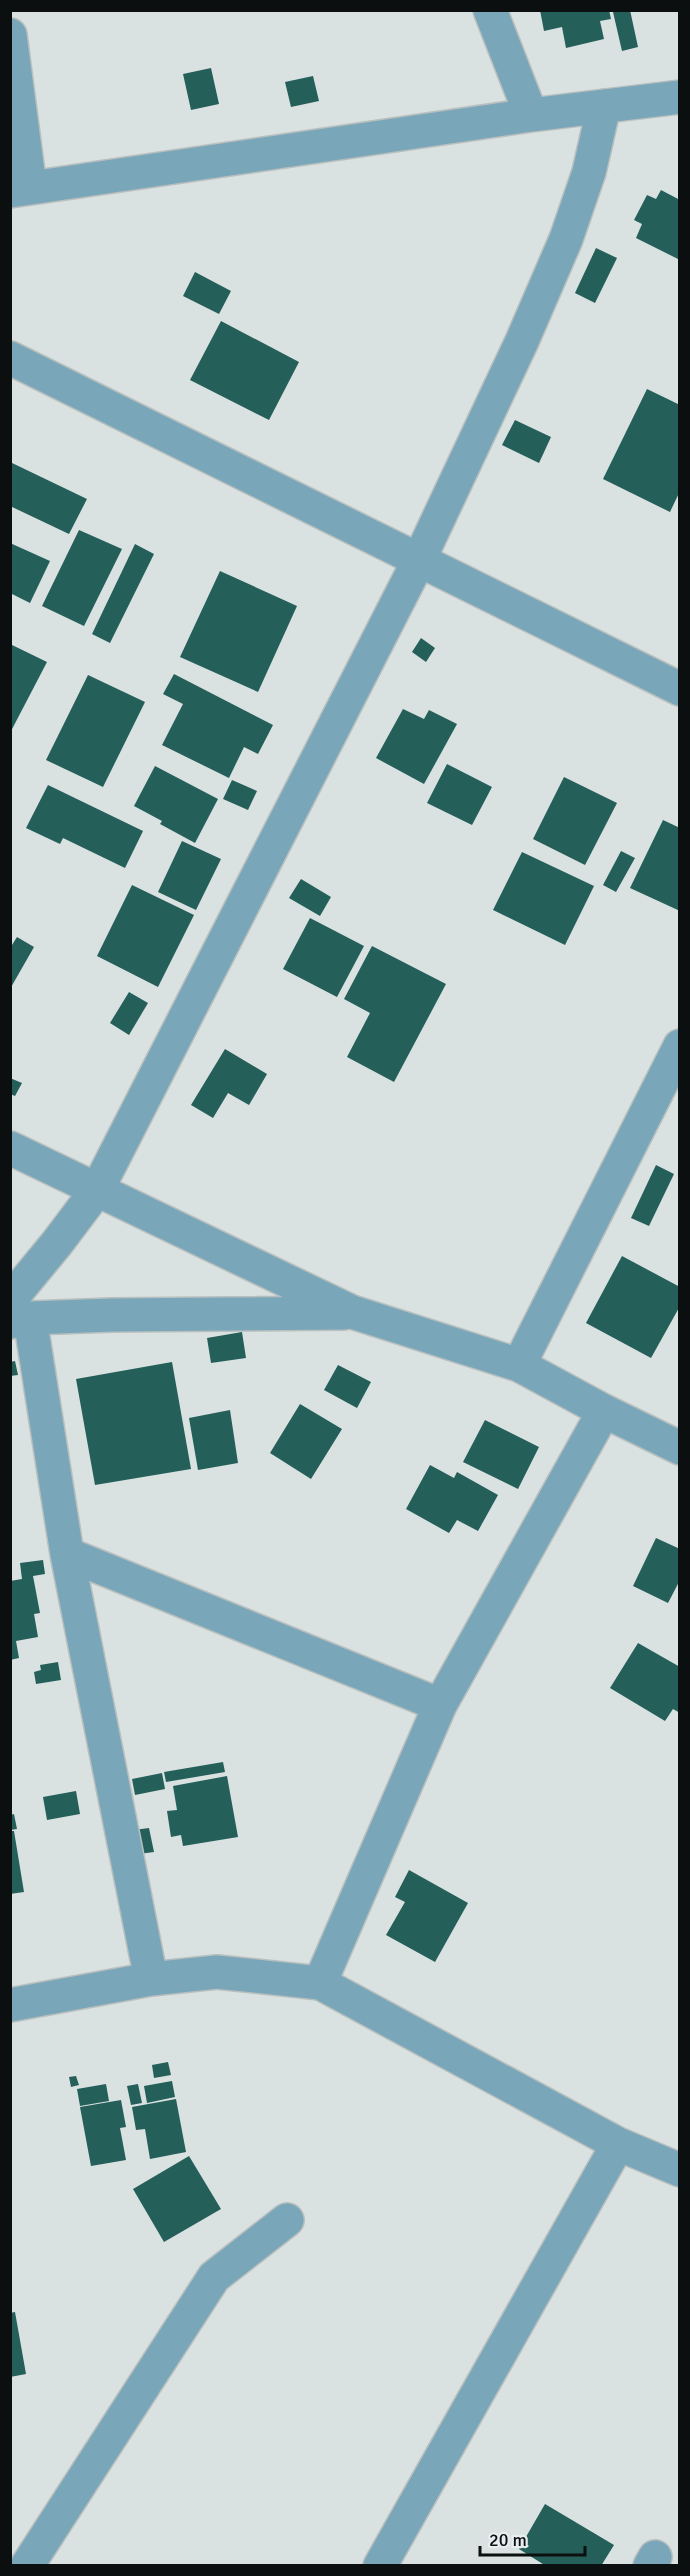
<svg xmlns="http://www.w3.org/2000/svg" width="690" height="2576" font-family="Signika,sans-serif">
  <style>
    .building { fill: #245f59 }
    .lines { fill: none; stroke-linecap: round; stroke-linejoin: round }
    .minor-casing { stroke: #b8bfbf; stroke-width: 36 }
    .minor { stroke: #79a6b8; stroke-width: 33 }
  </style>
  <rect width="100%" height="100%" fill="#d9e1e1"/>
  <!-- building -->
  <path class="building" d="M540 10H609L611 19 600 21 604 39 566 48 562 27 544 31Z
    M620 10H630L638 47 622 51 613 12Z
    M211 68 219 104 191 110 183 74Z
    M313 76 319 101 291 107 285 82Z
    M661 190 680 200V260L636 238 642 224 634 220 647 195 656 199Z
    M596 248 617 258 595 303 575 293Z
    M195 272 231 291 219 314 183 296Z
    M221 321 299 362 269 420 190 380Z
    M647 389 680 405V491L670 512 603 479Z
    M515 420 551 437 539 463 502 445Z
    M10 462 87 499 69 534 10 506Z
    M79 530 122 549 84 626 42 606Z
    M10 543 50 561 30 603 10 593Z
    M135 544 154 554 110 643 92 634Z
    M220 571 297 606 258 692 180 657Z
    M421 638 435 648 426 662 412 652Z
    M10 644 47 662 10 733Z
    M174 674 273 725 258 754 244 747 229 778 162 745 183 704 163 694Z
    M88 675 145 702 103 787 46 760Z
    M403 709 424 719 429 710 457 724 424 784 376 758Z
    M447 764 492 787 472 825 427 803Z
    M155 766 218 799 195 843 160 824 162 821 134 806Z
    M564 777 617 803 585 865 533 839Z
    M232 780 257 791 248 810 223 799Z
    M48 785 143 831 125 868 63 838 60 844 26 828Z
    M663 820 680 828V911L630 888Z
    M182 841 221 859 196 910 158 892Z
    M621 851 635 858 616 892 603 885Z
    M522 852 594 886 565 945 493 910Z
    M301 879 331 897 320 916 289 898Z
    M132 885 194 915 158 987 97 956Z
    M310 918 364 946 337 997 283 969Z
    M17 937 34 947 10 989V944L12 945Z
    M372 946 446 984 394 1082 347 1057 370 1013 344 999Z
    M129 992 148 1003 129 1035 110 1023Z
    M225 1049 267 1074 249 1105 228 1093 213 1118 191 1105Z
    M10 1078 22 1083 15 1096 10 1094Z
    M656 1165 674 1174 649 1226 631 1218Z
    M622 1256 680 1287V1306L651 1358 586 1323Z
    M242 1332 246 1358 211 1363 207 1338Z
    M15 1361 18 1375 10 1376V1362Z
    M172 1362 191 1469 95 1485 76 1379Z
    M338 1365 371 1382 357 1408 324 1390Z
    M300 1404 342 1429 311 1479 270 1453Z
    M230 1410 238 1463 198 1470 189 1418Z
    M485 1420 539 1447 518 1489 463 1462Z
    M430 1465 454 1478 457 1472 498 1495 478 1531 457 1520 449 1533 406 1509Z
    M656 1538 680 1549V1580L668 1603 633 1586Z
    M43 1560 45 1574 33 1576 40 1613 34 1614 38 1637 16 1641 19 1658 10 1660V1581L22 1579 20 1563Z
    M638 1643 680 1667V1713L673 1709 665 1721 610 1688Z
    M58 1662 61 1680 36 1684 34 1672 41 1670 40 1665Z
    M223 1762 225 1772 166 1782 164 1772Z
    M162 1773 165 1789 135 1795 132 1779Z
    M227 1776 238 1837 183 1846 181 1835 171 1837 167 1811 177 1810 173 1786Z
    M76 1791 80 1814 47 1820 43 1797Z
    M14 1814 17 1829 10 1830V1815Z
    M149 1828 154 1852 139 1854 134 1830Z
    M10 1831H14L24 1892 10 1894Z
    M409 1870 468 1903 435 1962 386 1935 405 1902 395 1897Z
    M168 2062 171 2075 154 2078 152 2065Z
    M76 2076 79 2085 71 2087 69 2077Z
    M172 2081 175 2097 147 2103 144 2086Z
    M106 2084 109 2101 80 2106 77 2089Z
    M138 2084 142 2103 131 2105 127 2086Z
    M176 2099 186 2152 150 2159 145 2129 136 2130 132 2107Z
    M121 2100 126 2127 120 2128 126 2160 91 2166 80 2107Z
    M189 2156 221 2209 164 2242 133 2189Z
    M15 2312 26 2374 10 2377V2313Z
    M545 2504 614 2545 601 2566H546L519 2549Z"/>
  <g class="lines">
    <!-- minor casing -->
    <g class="minor-casing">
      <path id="minor" d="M490 10 531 115
        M10 35 30 188
        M10 191 531 115 680 97
        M10 358 680 689
        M10 1148 352 1312 519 1365 604 1411 680 1448
        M10 1300 57 1243 97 1190 419 560 522 341 566 239 589 172 604 106
        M30 1318 67 1554 151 1979
        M10 1322 30 1318 112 1315 344 1313
        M519 1365 680 1046
        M67 1554 440 1705
        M320 1983 440 1705 604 1411
        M10 2005 151 1979 217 1972 320 1983 618 2144 680 2170
        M27 2566 214 2277 287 2220
        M380 2566 618 2144
        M650 2566 655 2557"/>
    </g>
    <!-- minor -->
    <use href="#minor" class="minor"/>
  </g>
  <!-- border -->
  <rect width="690" height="2576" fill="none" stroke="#0c0f0f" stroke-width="24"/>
  <!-- scale -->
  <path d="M480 2546v9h105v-9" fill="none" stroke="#0c0f0f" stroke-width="3"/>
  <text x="489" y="2546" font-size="18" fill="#0c0f0f" stroke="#e6eeef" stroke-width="4.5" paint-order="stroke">20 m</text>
</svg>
